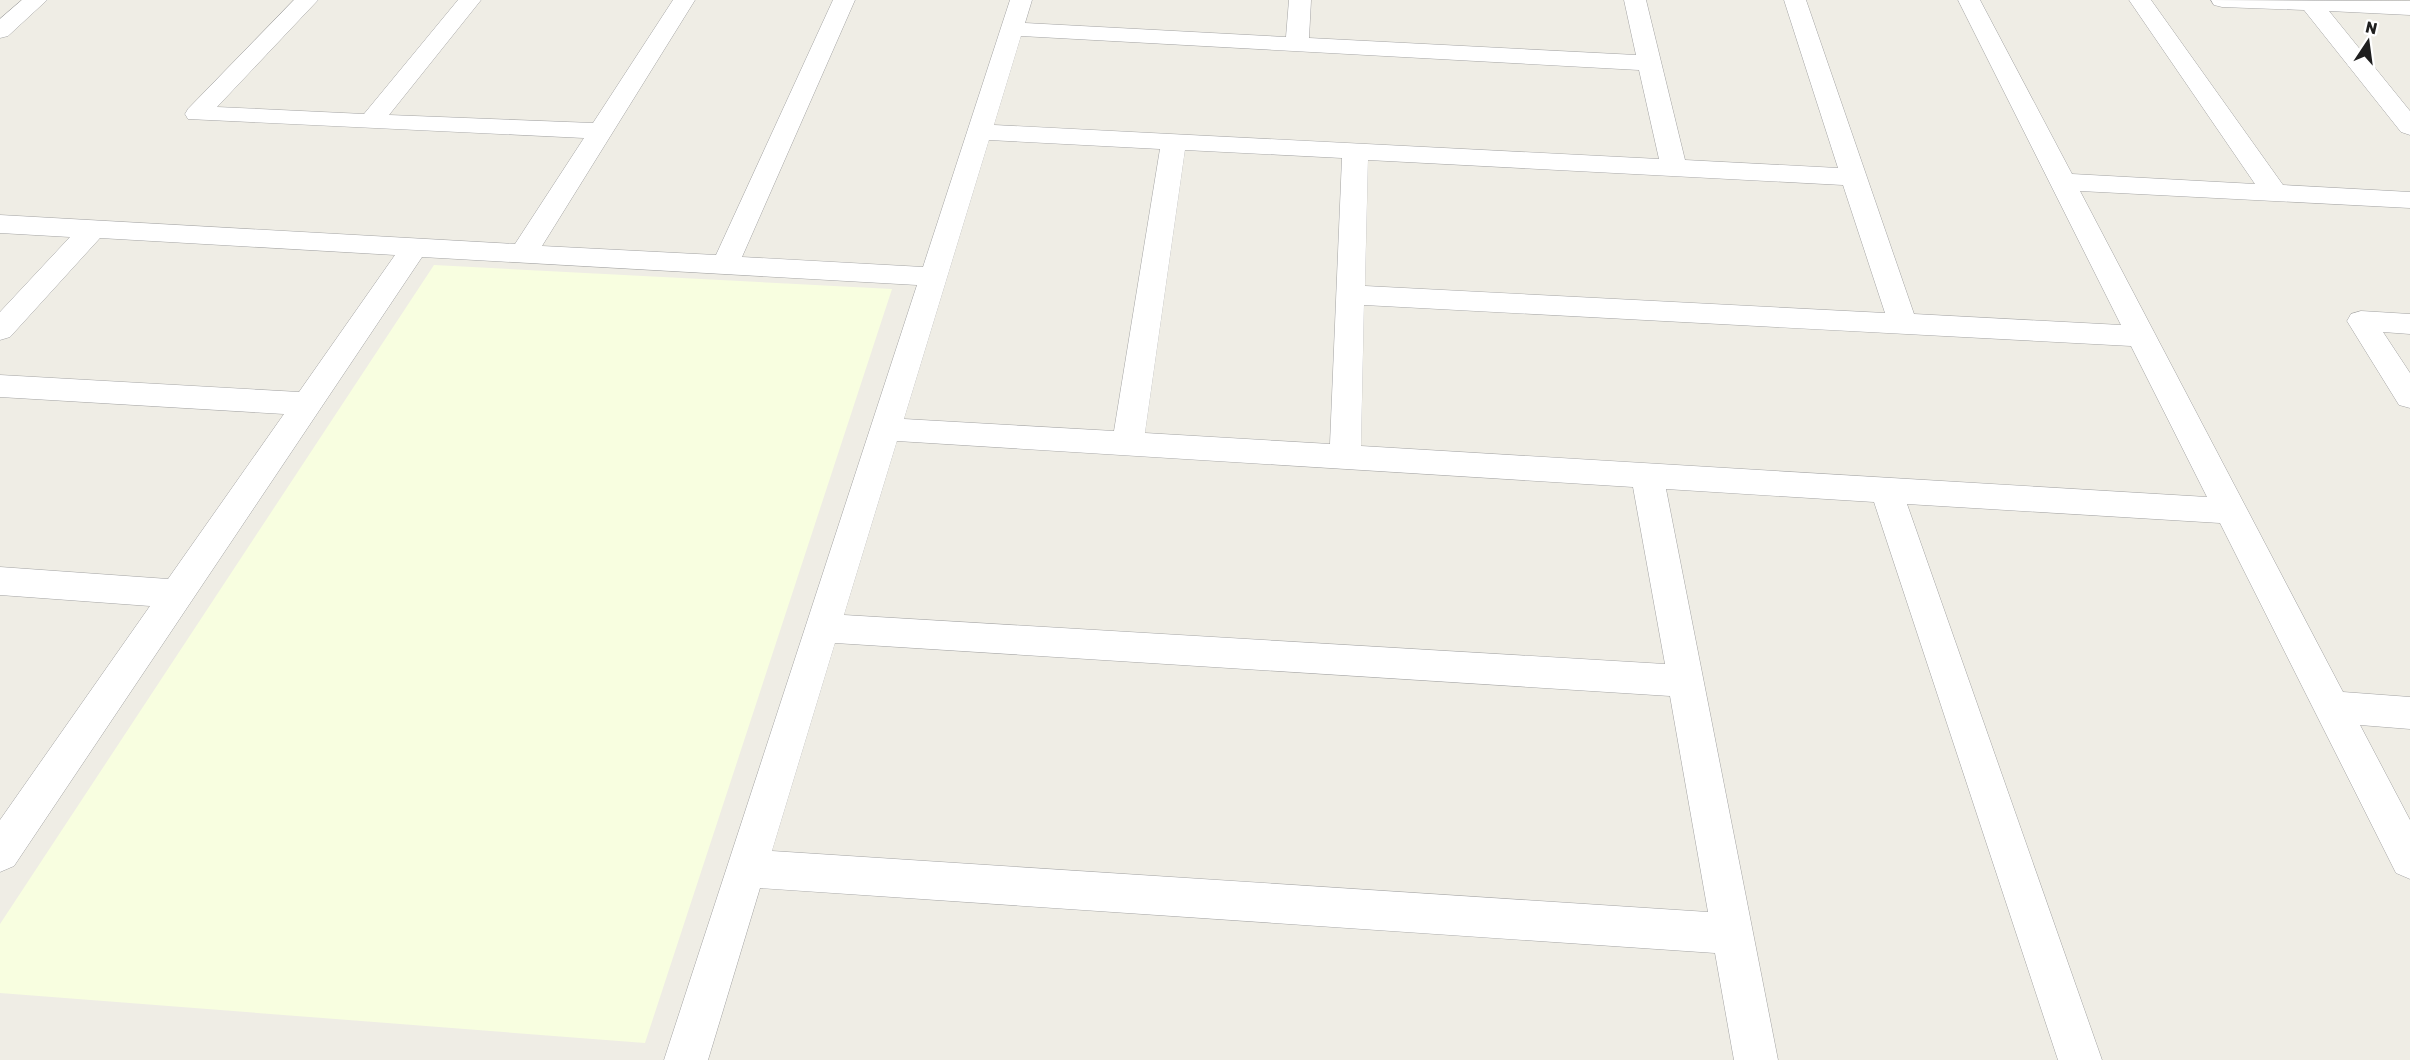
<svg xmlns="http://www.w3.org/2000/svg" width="2410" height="1060" font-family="Rubik,sans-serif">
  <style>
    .education { fill: #f8fee0 }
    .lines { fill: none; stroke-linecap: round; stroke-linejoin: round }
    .minor-casing { stroke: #a3a3a3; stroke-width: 1 }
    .minor { fill: #fff; fill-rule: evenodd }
  </style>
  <rect width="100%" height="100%" fill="#efede5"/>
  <!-- education -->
  <path class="education" d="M434 265 892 289 645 1043 0 993V924Z"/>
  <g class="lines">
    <!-- minor casing -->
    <g class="minor-casing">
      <path id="minor" d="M22 0H47L8 36 0 38V19Z
        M294 0H318L217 107 364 114 458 0H481L389 115 593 123 673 0H695L542 246 716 255 833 0H855L742 257 923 267 1010 0H1032L1025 23 1286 37 1289 0H1311L1309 38 1636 55 1624 0H1646L1685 160 1838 168 1784 0H1806L1914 314 2121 325 1958 0H1980L2072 174 2255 184 2129 0H2151L2283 185 2410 192V208L2080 191 2343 692 2410 697V729L2360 725 2410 820V879L2396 873 2220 523 1907 504 2102 1060H2058L1874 502 1666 489 1778 1060H1734L1715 953 760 888 708 1060H664L917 285 422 257 14 866 0 872V820L150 606 0 595V567L168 579 284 414 0 397V375L299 392 395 255 100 238 10 337 0 340V312L70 237 0 233V215L515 244 584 138 188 119 185 114 188 109ZM1021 36 1639 70 1659 159 994 125ZM989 140 1160 149 1114 431 904 419ZM1185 150 1342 158 1330 444 1145 433ZM1368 160 1843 185 1885 313 1365 286ZM1364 305 2131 346 2207 497 1361 446ZM897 441 1633 487 1665 664 844 615ZM835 643 1670 696 1708 912 772 851Z
        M2211 0 2410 1V15L2329 11 2410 111V135L2401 132 2304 10 2222 7 2214 5Z
        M2361 311 2410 314V334L2383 332 2410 373V408L2399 405 2347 321 2351 314Z"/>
    </g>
    <!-- minor -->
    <use href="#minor" class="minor"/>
  </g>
  <!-- north arrow -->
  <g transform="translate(2368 42) rotate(13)" stroke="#ffffff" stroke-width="4.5" paint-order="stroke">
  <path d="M0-4.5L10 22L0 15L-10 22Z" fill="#1f1f1f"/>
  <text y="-9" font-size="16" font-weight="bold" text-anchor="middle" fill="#1f1f1f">N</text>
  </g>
</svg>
